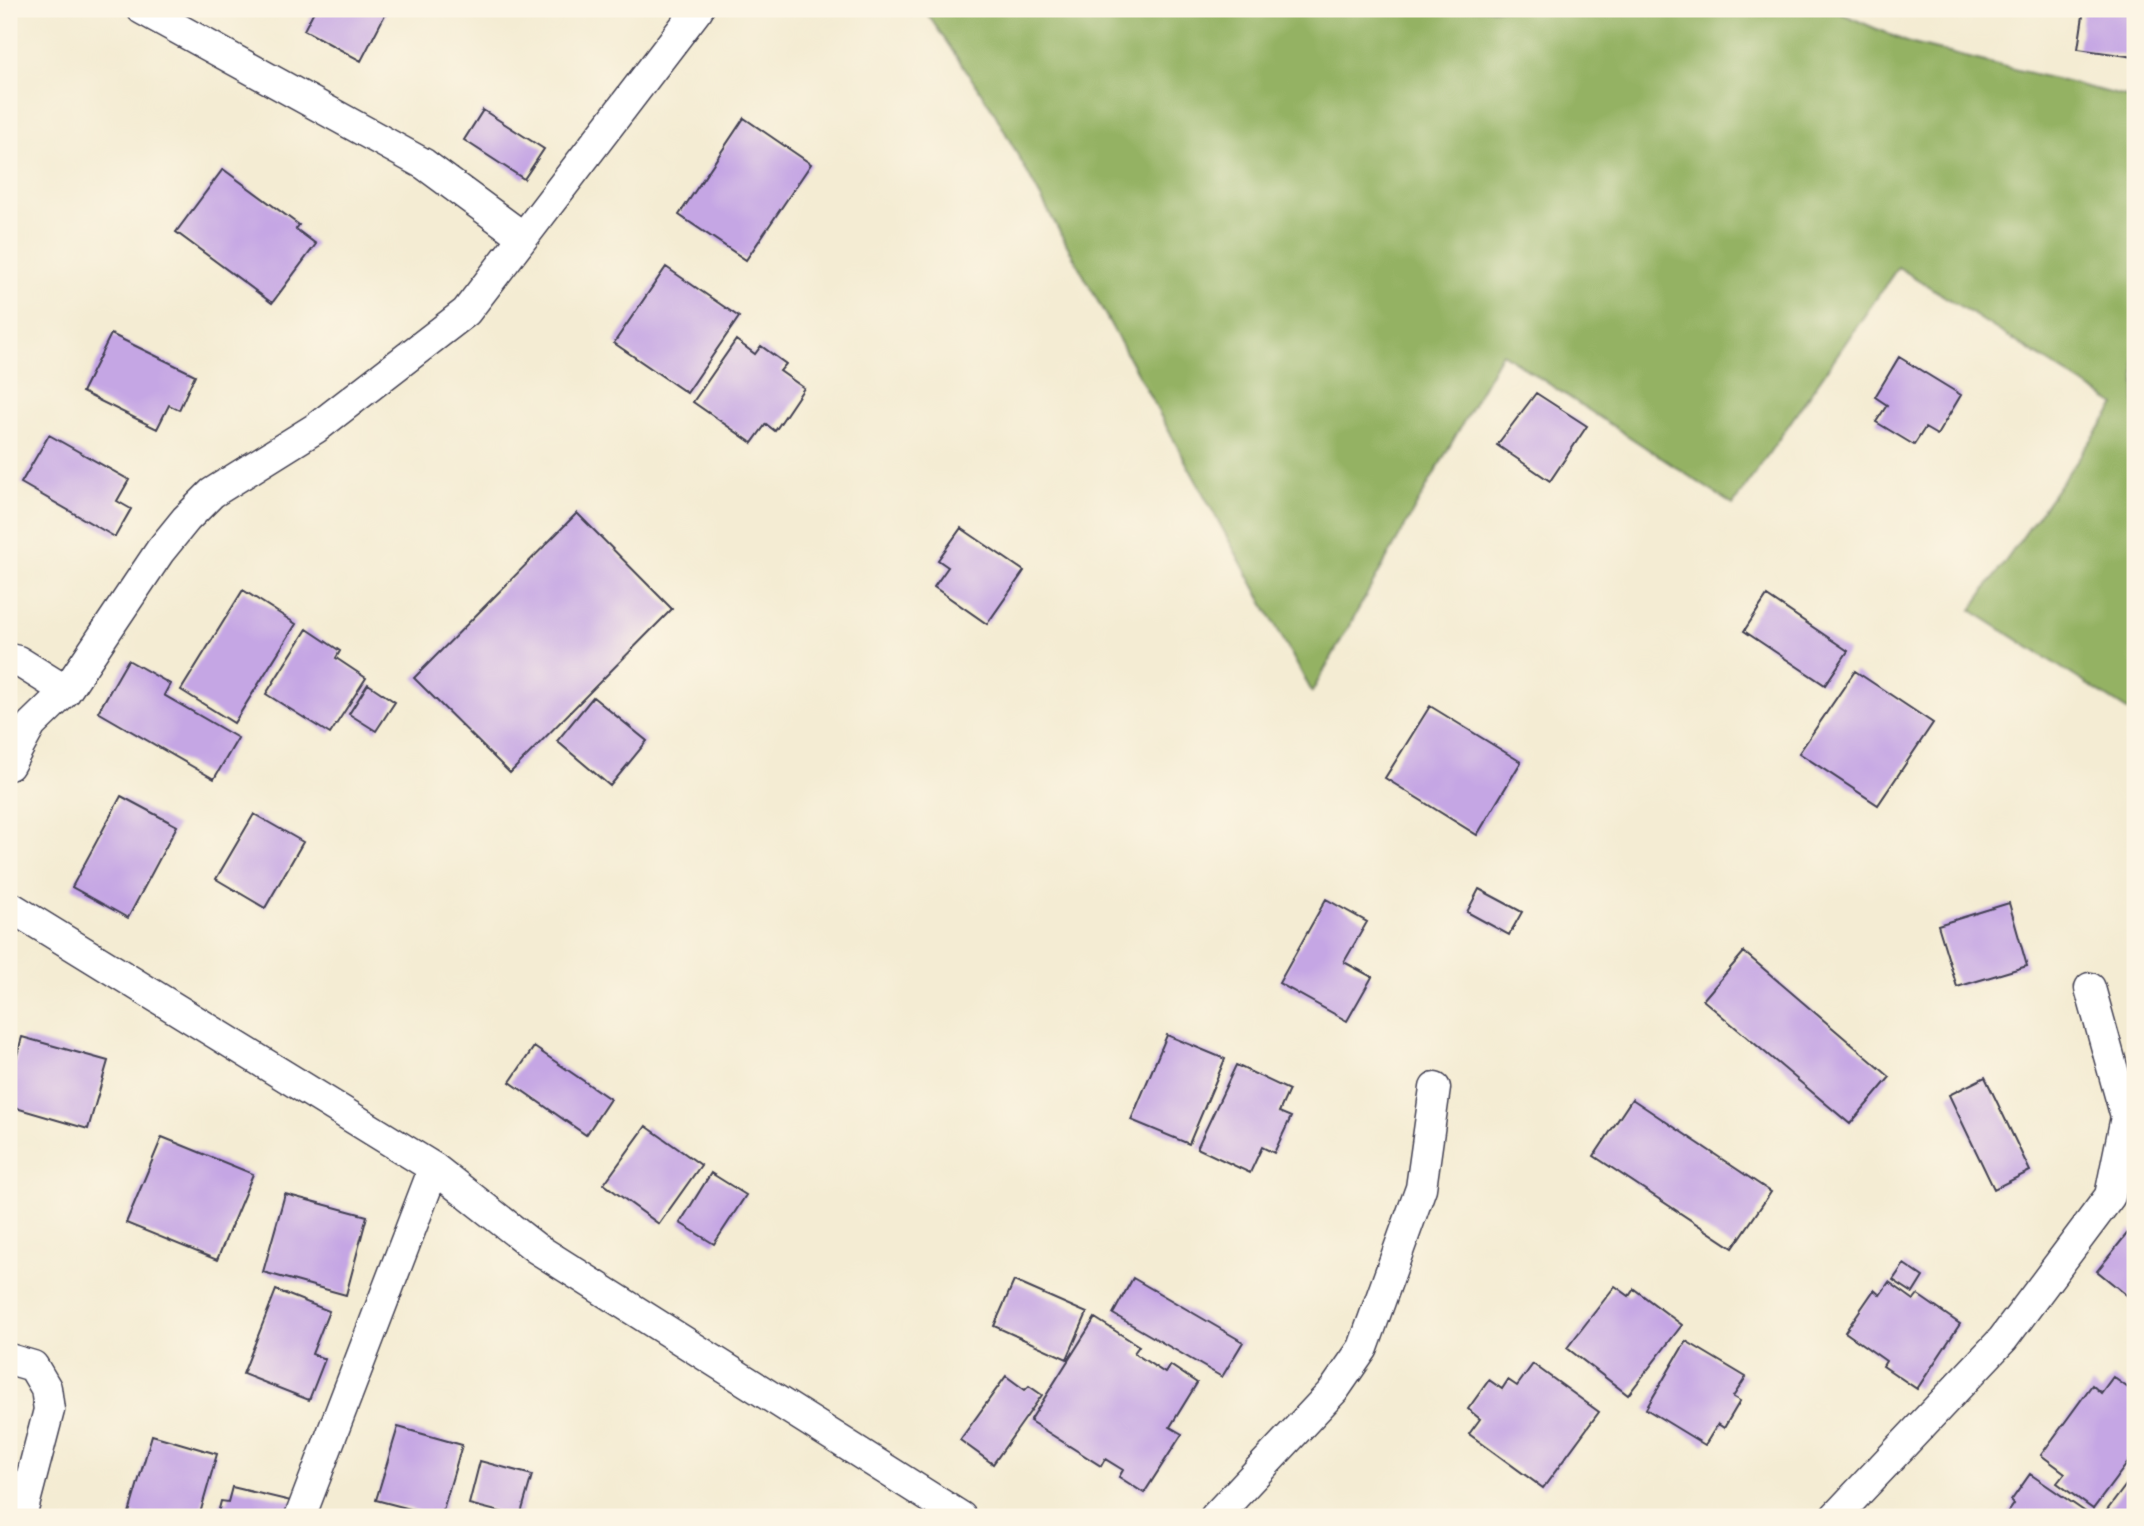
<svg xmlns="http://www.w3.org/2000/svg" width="2144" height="1526" font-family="'Comic Neue',sans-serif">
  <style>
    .forest { fill: #94b264; stroke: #5b6a50; stroke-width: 2 }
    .building { fill: #c5a6e4 }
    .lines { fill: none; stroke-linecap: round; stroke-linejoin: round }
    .minor-casing { stroke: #424052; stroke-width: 33 }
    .minor { stroke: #fff; stroke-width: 30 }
  </style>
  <rect width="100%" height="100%" fill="#fcf5e5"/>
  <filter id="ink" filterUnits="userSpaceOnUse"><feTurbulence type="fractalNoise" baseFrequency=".0143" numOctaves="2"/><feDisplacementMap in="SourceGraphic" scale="14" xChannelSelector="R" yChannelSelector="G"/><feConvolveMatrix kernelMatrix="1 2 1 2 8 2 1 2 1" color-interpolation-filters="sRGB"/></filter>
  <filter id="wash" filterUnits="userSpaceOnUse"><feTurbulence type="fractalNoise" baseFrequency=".00686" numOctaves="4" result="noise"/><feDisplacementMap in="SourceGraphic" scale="28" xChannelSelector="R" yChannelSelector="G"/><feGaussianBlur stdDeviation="1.57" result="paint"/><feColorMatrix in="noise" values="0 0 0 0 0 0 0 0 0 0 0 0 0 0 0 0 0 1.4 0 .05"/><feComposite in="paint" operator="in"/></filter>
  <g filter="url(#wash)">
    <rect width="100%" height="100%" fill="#f4ecd3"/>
    <!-- forest -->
    <path class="forest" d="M924 9H1831L1909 43 2135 99V715L1971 610 2116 405 1898 267 1733 505 1502 353 1312 692 993 110Z"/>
    <g id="blocks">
      <!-- building -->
      <path class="building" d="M315 9H388L361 61 304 30Z
        M2084 9H2135V57L2078 49Z
        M483 110 544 149 524 179 464 140Z
        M744 118 811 164 746 260 679 215Z
        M223 169 299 225 296 229 316 244 272 303 176 232Z
        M666 267 739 317 687 393 614 343Z
        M111 334 195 375 179 410 169 405 157 429 82 392Z
        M736 340 755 354 761 346 786 364 780 371 804 388 775 431 766 424 752 443 693 402Z
        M1899 357 1961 395 1937 435 1925 428 1914 445 1876 422 1887 405 1875 397Z
        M1536 393 1587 426 1550 481 1497 445Z
        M49 435 129 480 117 501 131 509 115 537 21 483Z
        M577 513 672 609 510 773 414 678Z
        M961 528 1024 571 987 624 934 587 948 567 938 560Z
        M243 590 296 624 234 723 181 690Z
        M1767 596 1848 651 1825 685 1744 631Z
        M307 629 340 651 336 658 366 678 330 734 266 694Z
        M128 660 170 684 164 695 238 738 214 779 98 712Z
        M1855 671 1933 723 1878 805 1799 753Z
        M368 684 395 702 376 731 349 714Z
        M593 697 647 741 610 786 557 741Z
        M1430 706 1521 762 1477 835 1385 778Z
        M121 796 177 826 128 918 72 887Z
        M254 814 303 842 265 908 216 879Z
        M1479 889 1522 912 1509 935 1467 912Z
        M1326 899 1367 922 1344 962 1372 977 1347 1021 1279 983Z
        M2009 903 2027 966 1957 987 1938 925Z
        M1744 952 1890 1077 1850 1124 1703 1000Z
        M1167 1035 1225 1059 1189 1144 1131 1120Z
        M22 1037 108 1061 88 1129 9 1106V1084Z
        M534 1047 610 1099 586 1135 510 1082Z
        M1236 1065 1289 1090 1279 1112 1291 1117 1274 1153 1262 1147 1250 1173 1197 1148Z
        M1985 1077 2030 1171 1994 1189 1949 1095Z
        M1632 1099 1771 1192 1733 1248 1594 1156Z
        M646 1126 701 1165 659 1224 604 1184Z
        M162 1137 253 1174 217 1260 126 1223Z
        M711 1173 746 1195 714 1244 680 1223Z
        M285 1194 367 1216 346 1295 263 1272Z
        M2130 1230 2135 1234V1302L2097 1271Z
        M1904 1264 1923 1277 1913 1293 1893 1280Z
        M1133 1278 1243 1342 1222 1377 1113 1314Z
        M1014 1281 1087 1313 1067 1359 994 1326Z
        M1889 1282 1914 1300 1918 1295 1960 1324 1917 1389 1883 1366 1886 1361 1845 1332 1874 1290 1880 1295Z
        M1615 1286 1629 1296 1634 1289 1682 1325 1628 1395 1567 1348Z
        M276 1290 329 1311 312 1354 325 1359 309 1400 243 1374Z
        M1095 1318 1139 1346 1134 1353 1165 1373 1170 1365 1197 1383 1170 1427 1182 1434 1144 1493 1119 1477 1123 1470 1105 1459 1101 1466 1030 1421Z
        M1686 1341 1746 1377 1733 1397 1740 1401 1724 1428 1718 1424 1705 1445 1646 1409Z
        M1533 1364 1599 1412 1543 1488 1469 1434 1480 1419 1468 1409 1489 1380 1502 1389 1508 1380 1517 1386Z
        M1006 1376 1025 1390 1029 1386 1042 1395 993 1464 960 1440Z
        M2113 1377 2135 1393V1453L2093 1509 2057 1483 2065 1473 2041 1455 2092 1385 2101 1393Z
        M398 1427 462 1445 441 1517 376 1500Z
        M152 1435 217 1454 199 1517H144L129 1513Z
        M480 1461 532 1475 520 1517 469 1504Z
        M2135 1473V1517H2102Z
        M2030 1474 2087 1513 2084 1517H2005L2014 1504 2011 1501Z
        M232 1487 295 1502 291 1517H217L221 1501 228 1502Z"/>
    </g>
  </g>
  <g filter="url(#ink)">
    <use href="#blocks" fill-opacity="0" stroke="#424052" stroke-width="2"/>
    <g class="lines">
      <!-- minor casing -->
      <g class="minor-casing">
        <path id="minor" d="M142 9 424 164 523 237
          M9 659 18 661 66 691
          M9 765 31 725 66 691 160 551 186 519 212 493 316 428 466 312 698 9
          M9 906 434 1168 536 1248 961 1517
          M9 1359 33 1366 46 1388 49 1410 21 1517
          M300 1517 434 1168
          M1215 1517 1334 1390 1363 1348 1421 1188 1435 1088
          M1835 1517 2003 1339 2110 1196 2126 1117 2090 988"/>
      </g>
      <!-- minor -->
      <use href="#minor" class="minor"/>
    </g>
  </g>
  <!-- margin -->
  <rect width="2144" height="1526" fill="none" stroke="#fcf5e5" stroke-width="35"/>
</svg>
